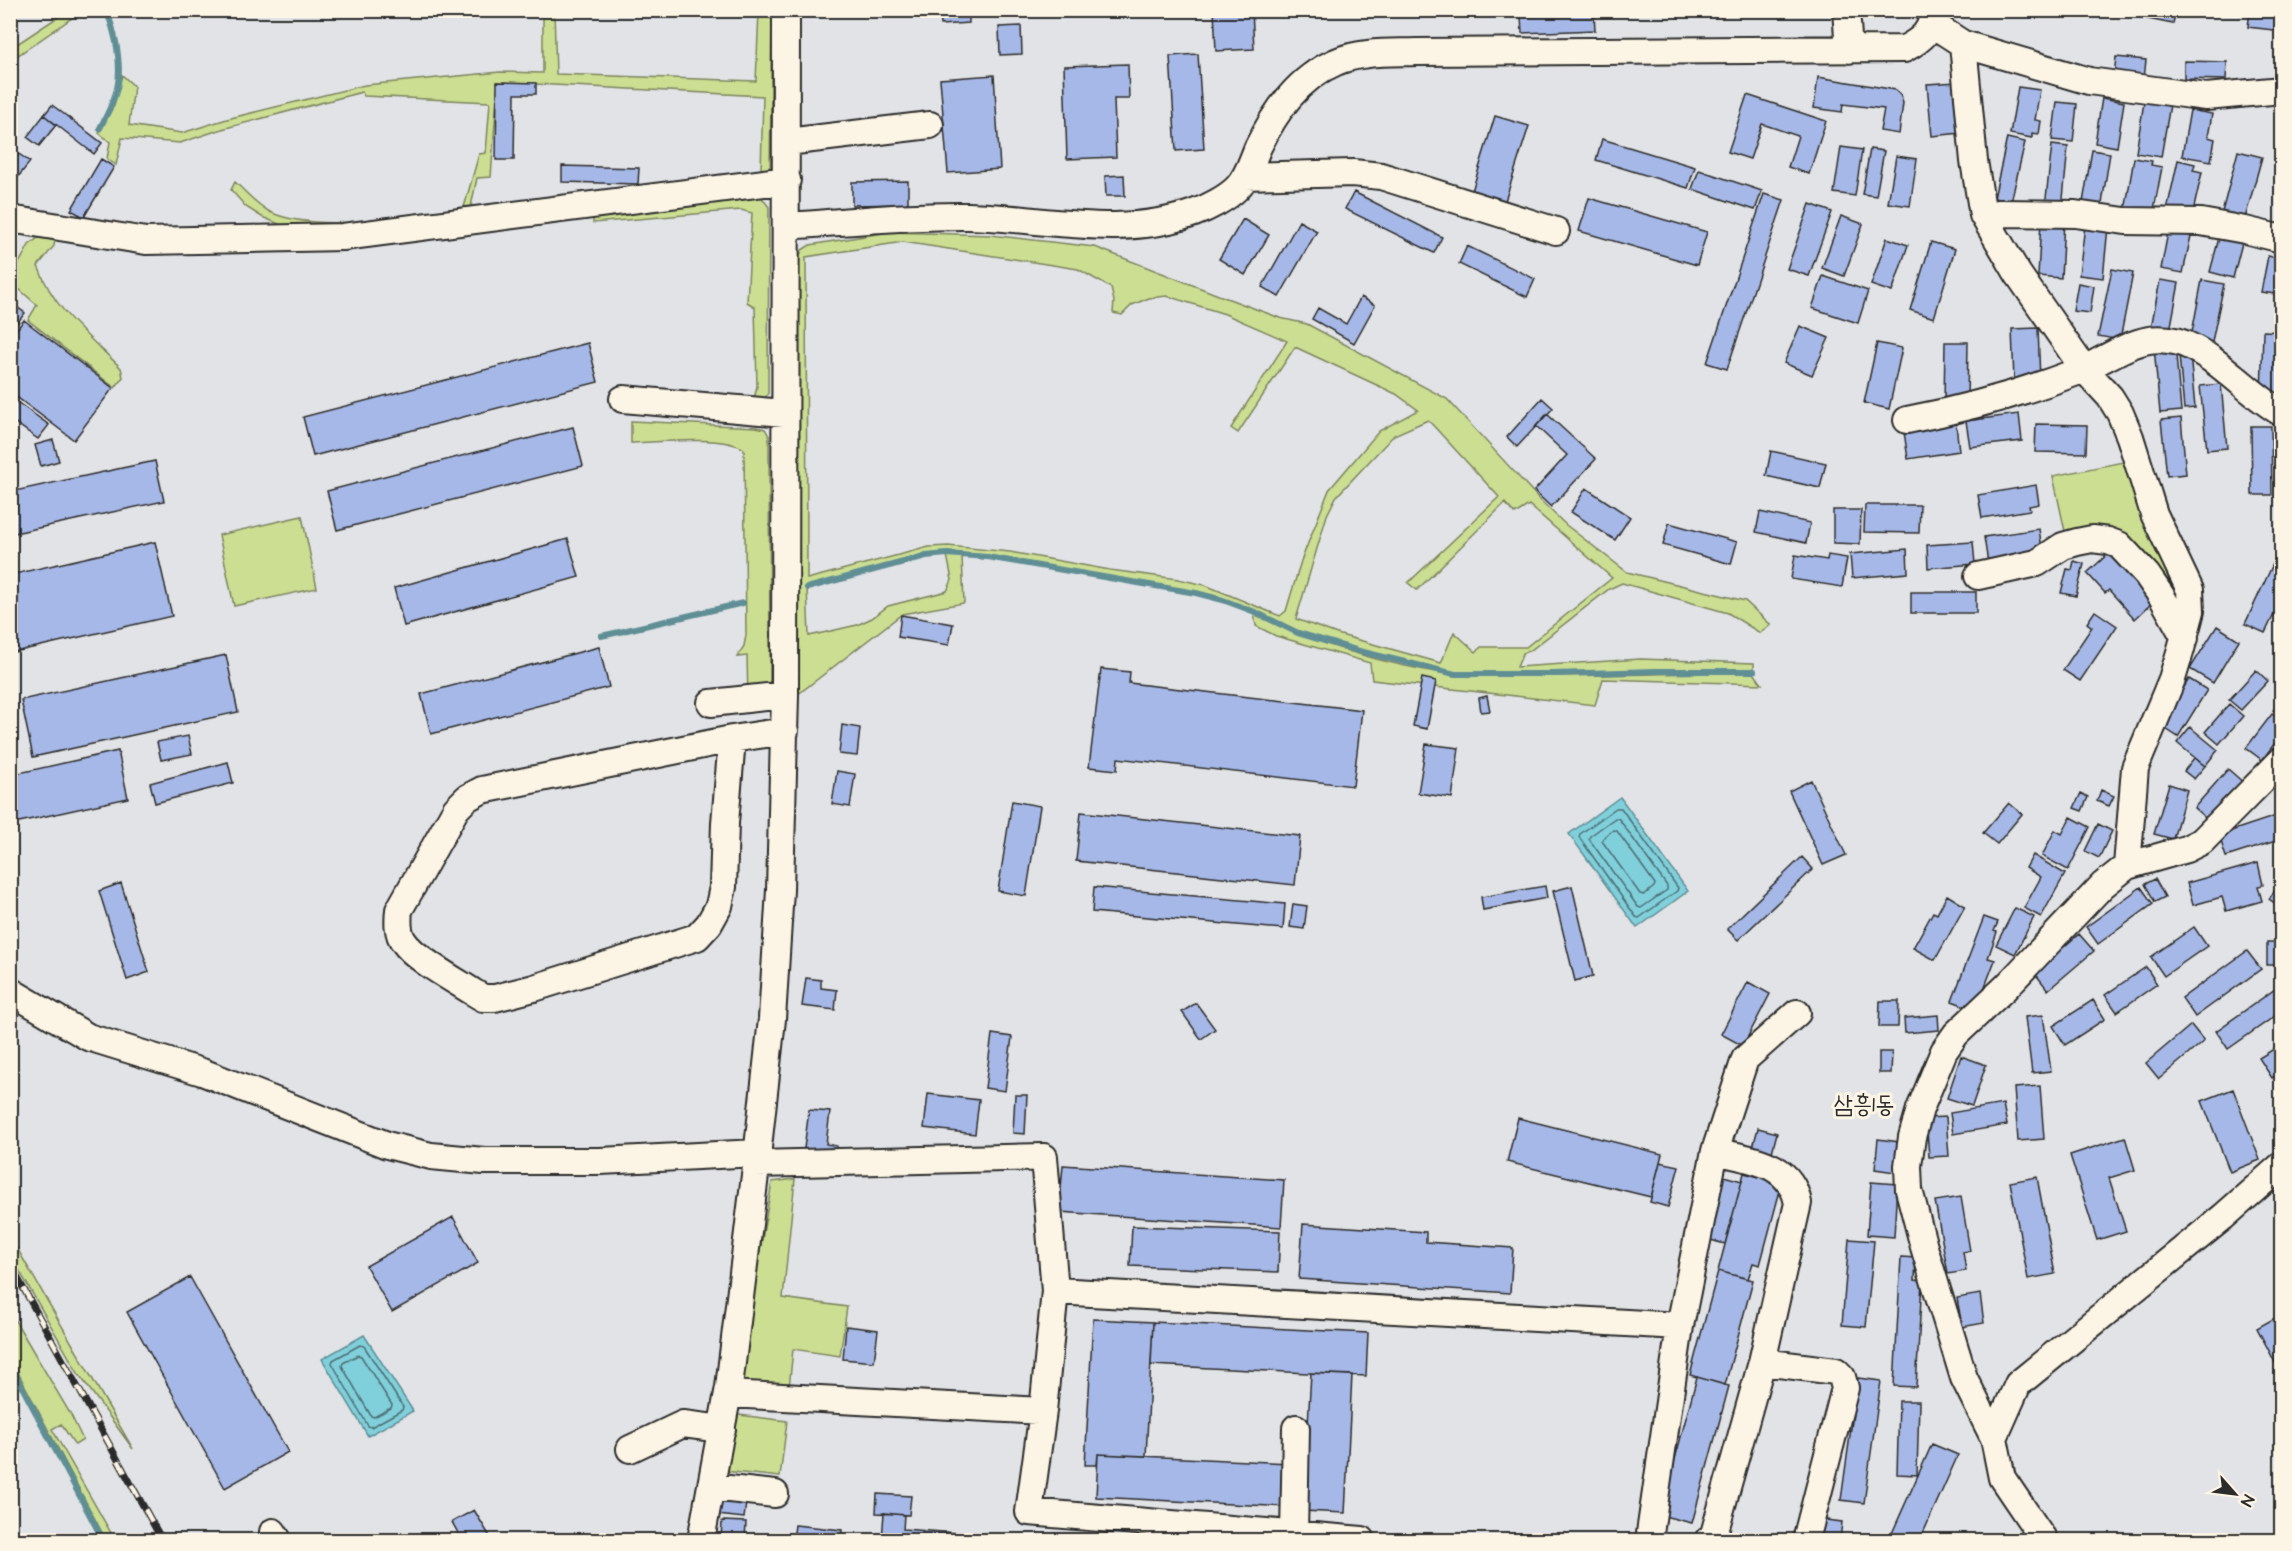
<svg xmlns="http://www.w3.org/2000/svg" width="2292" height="1551" font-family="'Architects Daughter','Poor Story',sans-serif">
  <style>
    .green { fill: #ccde92; stroke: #7c845e; stroke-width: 1.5; fill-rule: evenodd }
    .water { fill: #80d0dc; stroke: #5e8e95; stroke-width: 1.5 }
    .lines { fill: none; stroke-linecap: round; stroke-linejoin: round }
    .shore { stroke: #4d6d72; stroke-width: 1.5 }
    .stream { stroke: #5e8e95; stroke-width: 6 }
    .building { fill: #a6b8e7; stroke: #2b2b2b; stroke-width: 1.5 }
    .minor-casing { stroke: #2b2b2b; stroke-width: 30 }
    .minor { stroke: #fcf5e5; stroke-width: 26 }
    .rail-casing { stroke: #2b2b2b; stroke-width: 7 }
    .rail { stroke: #fcf5e5; stroke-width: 4.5; stroke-dasharray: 14; stroke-linecap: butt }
    .labels { text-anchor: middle; stroke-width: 6; stroke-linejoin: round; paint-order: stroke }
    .quarter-label { font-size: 24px; fill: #2b2b2b; stroke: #fcf5e5 }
  </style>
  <rect width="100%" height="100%" fill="#e2e3e6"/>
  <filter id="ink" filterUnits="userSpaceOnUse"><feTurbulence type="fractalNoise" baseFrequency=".0167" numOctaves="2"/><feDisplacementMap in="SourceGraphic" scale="12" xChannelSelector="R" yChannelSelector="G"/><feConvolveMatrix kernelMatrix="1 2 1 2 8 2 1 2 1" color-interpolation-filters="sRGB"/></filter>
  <g filter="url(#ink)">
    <!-- green -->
    <path class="green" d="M67 11H82L11 60V48Z
      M543 11H554L556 74 756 81 759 11H772L770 170 742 180 745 172 761 171 763 96 498 82 491 177 477 178 469 216 375 226H284L262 217 246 207 231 190 235 182C246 192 257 205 270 212 316 234 411 216 463 211L479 154 486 153 490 102 364 96 362 92 222 129 180 143 122 138 116 165 107 159 110 142 99 133 114 105 122 75 134 86 129 125 182 133 227 119 365 85 500 72 543 73Z
      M760 195 769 207 768 393 766 397 754 400 757 386 755 307 747 302 752 213 741 210 593 223V216Z
      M889 232 990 235 1095 247 1221 296 1280 318 1307 324 1447 399 1542 502 1566 525 1627 572 1745 601 1771 625 1760 633 1728 613 1622 583 1609 589 1531 650 1523 653 1517 667 1640 659 1754 663V670L1553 673 1455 672 1359 650 1298 631 1255 611 1223 599 1196 592 987 555 947 553 926 554 807 587 809 636 857 625 872 618 888 606 947 591 952 580 947 555 962 557 964 603 902 614 797 695 794 494 798 261 802 250 810 245ZM903 242 1078 269 1111 288 1114 301 1113 313 1122 315 1132 305 1149 298 1167 296 1225 314 1287 341 1231 428 1238 433 1295 347 1396 394 1418 410 1379 431 1329 490 1301 561 1286 611 1280 616 1205 585 1178 579 1110 570 1010 552 948 546 929 547 807 579 806 257ZM1428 420 1499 497 1408 583 1417 590 1505 503 1515 514 1529 505 1612 578 1526 647H1481L1476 652 1454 632 1441 663 1337 634 1296 619 1327 515 1336 497 1394 435Z
      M43 234 56 235 54 246 38 266C55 312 88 335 121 368L123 377 115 388 28 320 37 305 11 282V278L29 245Z
      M631 421 756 427 765 429 769 436 770 688 748 701 747 656 737 657 744 646 746 635 744 449C724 435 657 442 631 443Z
      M2128 461 2181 583 2182 615 2121 539 2066 536 2053 476Z
      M302 516 317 588 234 606 219 535Z
      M1254 614C1314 644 1387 665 1454 675 1478 678 1506 675 1531 676 1605 676 1680 672 1754 673L1762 684 1603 679 1595 705 1372 680 1370 663 1276 636 1256 626Z
      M795 1179 783 1298 847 1307 840 1356 793 1349 789 1388 737 1383 772 1182Z
      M10 1237 18 1250 133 1449 78 1373 11 1256Z
      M10 1312 71 1415 83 1440 75 1445 61 1424 52 1429 115 1540H106L11 1359Z
      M731 1414 787 1421 780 1477 724 1471Z"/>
    <!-- water -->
    <path class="water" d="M1620 797 1688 891 1637 928 1569 834Z
      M364 1335 413 1411 368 1436 322 1359Z"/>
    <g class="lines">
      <!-- shore -->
      <path class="shore" d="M1616 808H1621L1678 888 1677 891 1639 918 1636 917 1579 837 1580 834Z
        M1615 818 1619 819 1667 886V890L1641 908 1638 907 1589 839 1590 836Z
        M1613 830 1617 831 1655 884 1654 887 1644 895 1640 894 1602 841 1603 838Z
        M360 1345 364 1346 403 1407 402 1410 371 1427 368 1426 332 1363 333 1360Z
        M358 1355 361 1356 392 1405 391 1408 374 1417 371 1416 342 1366 343 1363Z"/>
      <!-- stream -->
      <path class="stream" d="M100 128C118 94 123 80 116 42 113 30 112 21 105 10
        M807 588 926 556 947 554 987 557 1196 593 1223 600 1255 612 1298 633 1359 651 1455 674H1553L1656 671H1754
        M627 630 743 603
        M601 636 624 631
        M10 1364 103 1540"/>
    </g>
    <!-- building -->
    <path class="building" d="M940 10H1089V13L1059 15V11L969 17V23L941 25Z
      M1214 10H1252L1254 49 1216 51Z
      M2119 10H2176L2173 24 2118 13Z
      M2250 10H2282V31L2248 27Z
      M1594 13 1595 30 1522 33 1521 16Z
      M1021 26 1022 54 1000 55 999 27Z
      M1198 54 1204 149 1176 151 1170 56Z
      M2116 57 2146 60 2144 79 2114 76Z
      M2184 61 2227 62 2226 80 2184 79Z
      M1128 64 1129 99H1114L1116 157 1067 159 1064 66Z
      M994 75 1000 169 948 173 940 79Z
      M1818 77 1896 90 1900 94 1903 103 1899 134 1880 131 1884 109 1843 104 1842 112 1814 108Z
      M497 82 536 83V94H515L514 160H496Z
      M1957 82 1961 133 1932 136 1927 84Z
      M2018 87 2040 90 2035 120 2041 121 2039 134 2032 133V138L2010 134Z
      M1747 95 1826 121 1809 174 1788 167 1798 136 1762 124 1750 159 1728 152Z
      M2102 98 2124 102 2117 147 2095 143Z
      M2057 102 2077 104 2073 142 2052 140Z
      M2144 102 2170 105 2161 157 2136 153Z
      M52 105 102 143 94 154 44 115Z
      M2190 110 2212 114 2208 137 2215 139 2211 161 2182 156Z
      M44 115 56 125 39 146 27 137Z
      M1495 116 1529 126 1505 201 1472 191Z
      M2007 138 2025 142 2011 202 1994 198Z
      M1602 139 1695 167 1688 188 1596 160Z
      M2052 145 2068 147 2062 209 2045 207Z
      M1841 147 1862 150 1855 196 1834 193Z
      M1870 149 1884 151 1876 196 1862 194Z
      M2092 150 2110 153 2101 210 2082 208Z
      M2238 151 2262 157 2244 222 2221 216Z
      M19 154 30 162 10 187V165Z
      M1896 156 1917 159 1910 206 1888 203Z
      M2134 158 2152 161 2151 165 2162 167 2153 215 2125 211Z
      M101 159 114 167 84 217 71 210Z
      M2178 160 2195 164 2193 170 2202 172 2192 216 2167 210Z
      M562 166 639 168 638 184 562 182Z
      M1699 170 1762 191 1755 210 1692 189Z
      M1124 175 1125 196H1106L1105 176Z
      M908 181V204L852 205V182Z
      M1354 192 1442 237 1434 253 1345 209Z
      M1764 194 1784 200 1727 369 1707 363Z
      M1589 198 1707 232 1697 265 1579 231Z
      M1810 204 1832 212 1809 276 1787 269Z
      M1841 216 1863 224 1844 276 1822 268Z
      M1243 219 1269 235 1245 275 1219 259Z
      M2041 220 2064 221 2061 278 2038 276Z
      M1299 221 1317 231 1279 297 1262 287Z
      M2085 225 2108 227 2103 278 2079 275Z
      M2169 227 2192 231 2183 273 2161 269Z
      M2220 234 2243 239 2233 278 2210 272Z
      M1887 238 1908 245 1892 292 1871 285Z
      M1931 242 1955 249 1934 318 1910 310Z
      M1467 246 1535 279 1527 297 1459 264Z
      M2268 256 2282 259V295L2261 292Z
      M2112 269 2133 273 2120 340 2098 336Z
      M1823 276 1868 291 1858 323 1812 308Z
      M2160 280 2179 283 2170 331 2151 328Z
      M2202 280 2224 284 2212 342 2191 338Z
      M2078 283 2094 286 2090 313 2073 311Z
      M1361 297 1375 305 1354 343 1312 319 1318 308 1346 324Z
      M10 302 25 313 10 332Z
      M24 320 113 388 74 440 10 392V338Z
      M1800 326 1829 338 1812 375 1784 363Z
      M2038 328 2040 381 2014 382 2012 329Z
      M2263 331 2282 332V397L2261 396Z
      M1945 342H1968L1967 403H1944Z
      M588 343 598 382 313 456 303 417Z
      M1877 343 1902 348 1889 409 1864 403Z
      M2175 345 2181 411 2160 413 2154 347Z
      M2190 354 2195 408 2184 409 2179 355Z
      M2221 384 2227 448 2207 450 2200 386Z
      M10 397 49 425 38 439 10 419Z
      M1542 398 1553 408 1517 447 1507 437Z
      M1547 414 1596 459 1551 507 1534 491 1567 455 1536 426Z
      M2019 414 2022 441 1970 447 1966 421Z
      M2181 418 2186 474 2167 476 2161 420Z
      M1956 424 1959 451 1908 459 1904 432Z
      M2036 424 2087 425 2086 453 2035 452Z
      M2251 426H2271L2272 495H2252Z
      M573 427 583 466 337 530 327 491Z
      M53 440 59 461 41 466 35 445Z
      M1771 451 1826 463 1820 488 1766 476Z
      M155 461 164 501 10 534V492Z
      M2036 485 2039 504 2029 506 2030 510 1982 518 1978 495Z
      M1586 488 1630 517 1615 540 1571 512Z
      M1865 505H1920L1919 533 1864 532Z
      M1833 510H1861L1860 544 1833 543Z
      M1760 512 1810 523 1806 543 1756 532Z
      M1669 523 1737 542 1731 564 1663 545Z
      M2039 529 2042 549 1988 563 1984 537Z
      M568 539 579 577 404 626 394 588Z
      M155 542 172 616 10 653V575Z
      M1973 542 1975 564 1928 568 1927 545Z
      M1907 549 1908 573 1852 578 1850 554Z
      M2109 553 2153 602 2135 619 2109 590 2105 593 2087 573Z
      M1795 555 1827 560 1828 555 1847 558 1842 587 1791 579Z
      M2074 561 2084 564 2076 596 2061 593 2067 569 2072 570Z
      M2274 562 2282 566V598L2265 633 2245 624Z
      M1911 592H1976V613H1911Z
      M2095 611 2117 626 2080 681 2063 670 2092 627 2087 623Z
      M901 615 953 624 949 645 898 637Z
      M2217 626 2239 640 2213 683 2190 669Z
      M599 647 609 687 431 734 421 694Z
      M226 655 238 712 33 757 21 700Z
      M1101 669 1130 672 1129 683 1362 710 1353 786 1118 758 1117 770 1089 767Z
      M2256 670 2268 681 2241 710 2229 700Z
      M1422 678 1436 681 1427 729 1413 726Z
      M2189 679 2207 690 2178 737 2160 725Z
      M2282 695V716L2273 711Z
      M1487 696 1490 711 1481 712 1479 698Z
      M2229 704 2243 716 2219 744 2205 732Z
      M2272 714 2282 721V734L2262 760 2246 748Z
      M842 725 860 728 857 756 839 754Z
      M2190 727 2218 750 2205 766 2177 743Z
      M188 736 192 754 161 760 157 742Z
      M1426 744 1459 748 1452 798 1418 793Z
      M118 751 128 798 10 824V775Z
      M2194 758 2205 766 2194 779 2184 771Z
      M228 762 233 783 155 803 150 783Z
      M2228 769 2245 784 2211 823 2194 808Z
      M837 771 855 774 850 807 832 804Z
      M1811 780 1846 855 1823 865 1789 791Z
      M2169 784 2187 790 2173 839 2154 834Z
      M2101 790 2114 796 2109 806 2097 801Z
      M2081 793 2088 797 2082 811 2074 808Z
      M1012 801 1040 806 1026 896 998 891Z
      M2009 803 2022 814 1997 844 1983 833Z
      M1081 812 1300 836 1295 885 1076 861Z
      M2282 814V839L2226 857 2219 835Z
      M2071 817 2090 827 2068 870 2042 856 2055 830 2062 834Z
      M2098 824 2112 831 2099 858 2085 851Z
      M2033 855 2065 874 2041 917 2024 908 2041 877 2026 868Z
      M1802 857 1813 869 1738 940 1727 929Z
      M2258 863 2263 885 2258 886 2262 901 2226 911 2222 897 2193 905 2187 883Z
      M2155 879 2165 897 2155 902 2145 884Z
      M121 883 149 972 127 980 99 891Z
      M1545 886 1547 898 1483 910 1481 897Z
      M1572 886 1593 976 1575 981 1553 891Z
      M1094 887 1285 904 1283 929 1092 912Z
      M2141 887 2153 904 2098 944 2086 927Z
      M2277 887 2282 890V908L2269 899Z
      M1947 895 1965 906 1935 960 1913 948 1933 912 1937 914Z
      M1293 904 1307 906 1304 929 1290 927Z
      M2015 908 2034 917 2015 954 1996 945Z
      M1984 917 1998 922 1994 931 1997 932 1988 958 1995 960 1976 1010 1952 1001Z
      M2194 927 2207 946 2164 976 2151 957Z
      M2079 934 2094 951 2048 990 2034 972Z
      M2267 942H2282V960H2278V965H2267Z
      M2247 951 2261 969 2195 1017 2182 998Z
      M2146 967 2157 984 2117 1012 2105 995Z
      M806 978 821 980V988L837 990 835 1010 802 1006Z
      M1748 982 1770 994 1743 1046 1721 1034Z
      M2278 987 2282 992V1011L2228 1049 2216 1031Z
      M2093 1000 2105 1019 2065 1045 2053 1026Z
      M1880 1001H1899L1898 1027H1879Z
      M1196 1003 1215 1029 1201 1039 1182 1012Z
      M1938 1015 1939 1030 1905 1033 1904 1018Z
      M2043 1015 2051 1071 2032 1073 2025 1017Z
      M2191 1025 2204 1041 2159 1079 2146 1063Z
      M992 1034 1012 1037 1005 1091 985 1088Z
      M2282 1044V1072L2272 1078 2259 1058Z
      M1879 1052H1892L1891 1073H1879Z
      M1961 1056 1986 1065 1972 1106 1947 1098Z
      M2040 1086 2044 1139 2018 1141 2014 1088Z
      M2233 1089 2260 1160 2230 1172 2202 1101Z
      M928 1094 979 1100 975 1134 924 1128Z
      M1015 1095H1027L1025 1134 1013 1133Z
      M2003 1104 2007 1125 1953 1134 1950 1113Z
      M809 1110 830 1112 826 1144 837 1146 835 1160 803 1156Z
      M1946 1117 1949 1156 1929 1157 1926 1118Z
      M1518 1118 1662 1154 1651 1197 1507 1162Z
      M1758 1128 1777 1133 1771 1156 1752 1151Z
      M2125 1137 2135 1170 2109 1178 2126 1231 2097 1240 2070 1155Z
      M1878 1139 1899 1142 1895 1172 1875 1169Z
      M1660 1162 1679 1166 1668 1207 1650 1202Z
      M1063 1165 1284 1180 1281 1227 1059 1212Z
      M1744 1173 1782 1183 1760 1265 1753 1263 1748 1279 1718 1271Z
      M1720 1175 1742 1181 1725 1244 1703 1238Z
      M2037 1177 2055 1274 2028 1279 2010 1182Z
      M1871 1182 1897 1184 1894 1237 1867 1235Z
      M1961 1197 1970 1251 1963 1252 1966 1271 1948 1274 1935 1201Z
      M453 1217 478 1263 392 1312 366 1266Z
      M1303 1224 1426 1232V1242L1513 1248 1510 1293 1299 1279Z
      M1132 1226 1280 1231 1278 1272 1130 1266Z
      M1849 1239 1874 1241 1866 1327 1842 1325Z
      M1901 1257 1916 1258 1915 1280 1922 1281 1916 1387 1894 1386Z
      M1718 1271 1753 1280 1725 1385 1690 1375Z
      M190 1277 288 1452 225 1488 127 1312Z
      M1980 1294 1984 1323 1962 1327 1957 1298Z
      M2282 1314V1361L2276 1364 2257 1328Z
      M1093 1319 1153 1322 1146 1456 1098 1454 1097 1465H1085Z
      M1153 1322 1368 1333 1366 1376 1151 1365Z
      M846 1326 878 1330 874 1362 843 1359Z
      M1311 1373 1352 1375 1345 1513 1303 1511Z
      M1697 1377 1729 1386 1692 1523 1660 1515Z
      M1858 1378 1881 1381 1864 1503 1841 1500Z
      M1899 1401H1919L1917 1475 1897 1474Z
      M1932 1444 1958 1455 1920 1540H1889Z
      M1098 1454 1290 1463 1288 1507 1096 1497Z
      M877 1494 911 1496 909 1515 876 1513Z
      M720 1500 746 1503 744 1518 718 1515Z
      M474 1510 492 1540H462L452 1522Z
      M884 1513 904 1515 903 1529 956 1533V1540H882Z
      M1818 1519 1842 1522 1840 1540H1815Z
      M722 1521 746 1522 745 1540H721Z
      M795 1525 842 1530 841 1540H793Z"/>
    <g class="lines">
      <!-- minor casing -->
      <g class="minor-casing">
        <path id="minor" d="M1846 10 1849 50
          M1932 24 1963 44 2089 81 2206 97 2282 90
          M1963 44 1974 161 1983 215 2018 274 2084 369 2110 397 2120 413 2130 437 2154 514 2190 590 2191 611 2181 649 2172 679 2135 768 2127 866
          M787 142 930 125
          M1246 176 1353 173 1381 176 1556 231
          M1983 215 1999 213 2075 214 2125 221 2201 222 2245 230 2282 239
          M10 219 146 241 343 237 787 180
          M787 226C847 222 909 215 969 216 1044 218 1121 239 1194 213 1208 208 1227 198 1237 188 1248 177 1252 161 1258 147 1275 112 1298 78 1336 62 1360 51 1391 53 1417 52L1904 49C1922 40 1932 31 1934 10
          M623 399 784 413
          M1907 420C1964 409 2019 394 2074 373 2099 364 2122 345 2149 340 2160 338 2175 340 2185 344 2222 360 2247 393 2282 413
          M1978 576 2037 563 2063 546 2077 542 2092 539 2108 541 2119 545 2147 575 2162 597 2185 638
          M711 703 785 695
          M732 739 725 823 723 887 719 906 709 924 697 937 534 988 495 998H483L473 992C455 980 415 959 404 942 397 933 398 920 399 910L456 809 467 798 482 790 732 739 785 731
          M10 991 88 1037 202 1072 387 1145 431 1156 484 1161H600L757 1153
          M756 1164 1044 1157 1055 1291
          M1680 1326 1715 1151 1745 1059 1797 1013
          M1762 1362 1836 1371 1842 1377 1845 1388 1806 1540
          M728 1394 1043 1411
          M1994 1438 2018 1384 2223 1217 2282 1165
          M630 1449 683 1424 722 1429
          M711 1487 775 1494
          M273 1532 278 1540
          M1294 1535 1296 1428
          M701 1540 729 1387 755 1175 772 1019 780 890 785 695 786 10
          M1362 1540 1029 1512 1043 1411 1055 1291 1680 1326 1649 1540
          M1709 1540 1714 1534 1762 1362 1798 1203C1790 1161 1750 1160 1715 1151
          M2044 1540 2002 1478 1994 1438 1964 1378 1924 1247 1909 1190 1908 1166 1912 1137 1920 1109 1944 1051 1956 1034 2006 987 2103 885 2127 866 2186 849 2202 841 2282 760"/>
      </g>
      <!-- minor -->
      <use href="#minor" class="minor"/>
      <!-- rail casing -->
      <g class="rail-casing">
        <path id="rail" d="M10 1264 162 1540"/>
      </g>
      <!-- rail -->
      <use href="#rail" class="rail"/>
    </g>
  </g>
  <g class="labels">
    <!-- quarter labels -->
    <g class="quarter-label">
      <text x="1864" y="1112">삼흥1동</text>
    </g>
  </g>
  <!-- margin -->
  <rect width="2292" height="1551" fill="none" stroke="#fcf5e5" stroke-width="36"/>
  <rect x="18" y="18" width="2256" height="1515" fill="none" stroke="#2b2b2b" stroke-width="2" filter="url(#ink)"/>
  <!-- north arrow -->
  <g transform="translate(2235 1494) rotate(118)" stroke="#fcf5e5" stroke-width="4.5" paint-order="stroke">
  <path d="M0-4.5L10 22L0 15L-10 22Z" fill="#2b2b2b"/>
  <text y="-9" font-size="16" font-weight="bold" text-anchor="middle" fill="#2b2b2b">N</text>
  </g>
</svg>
